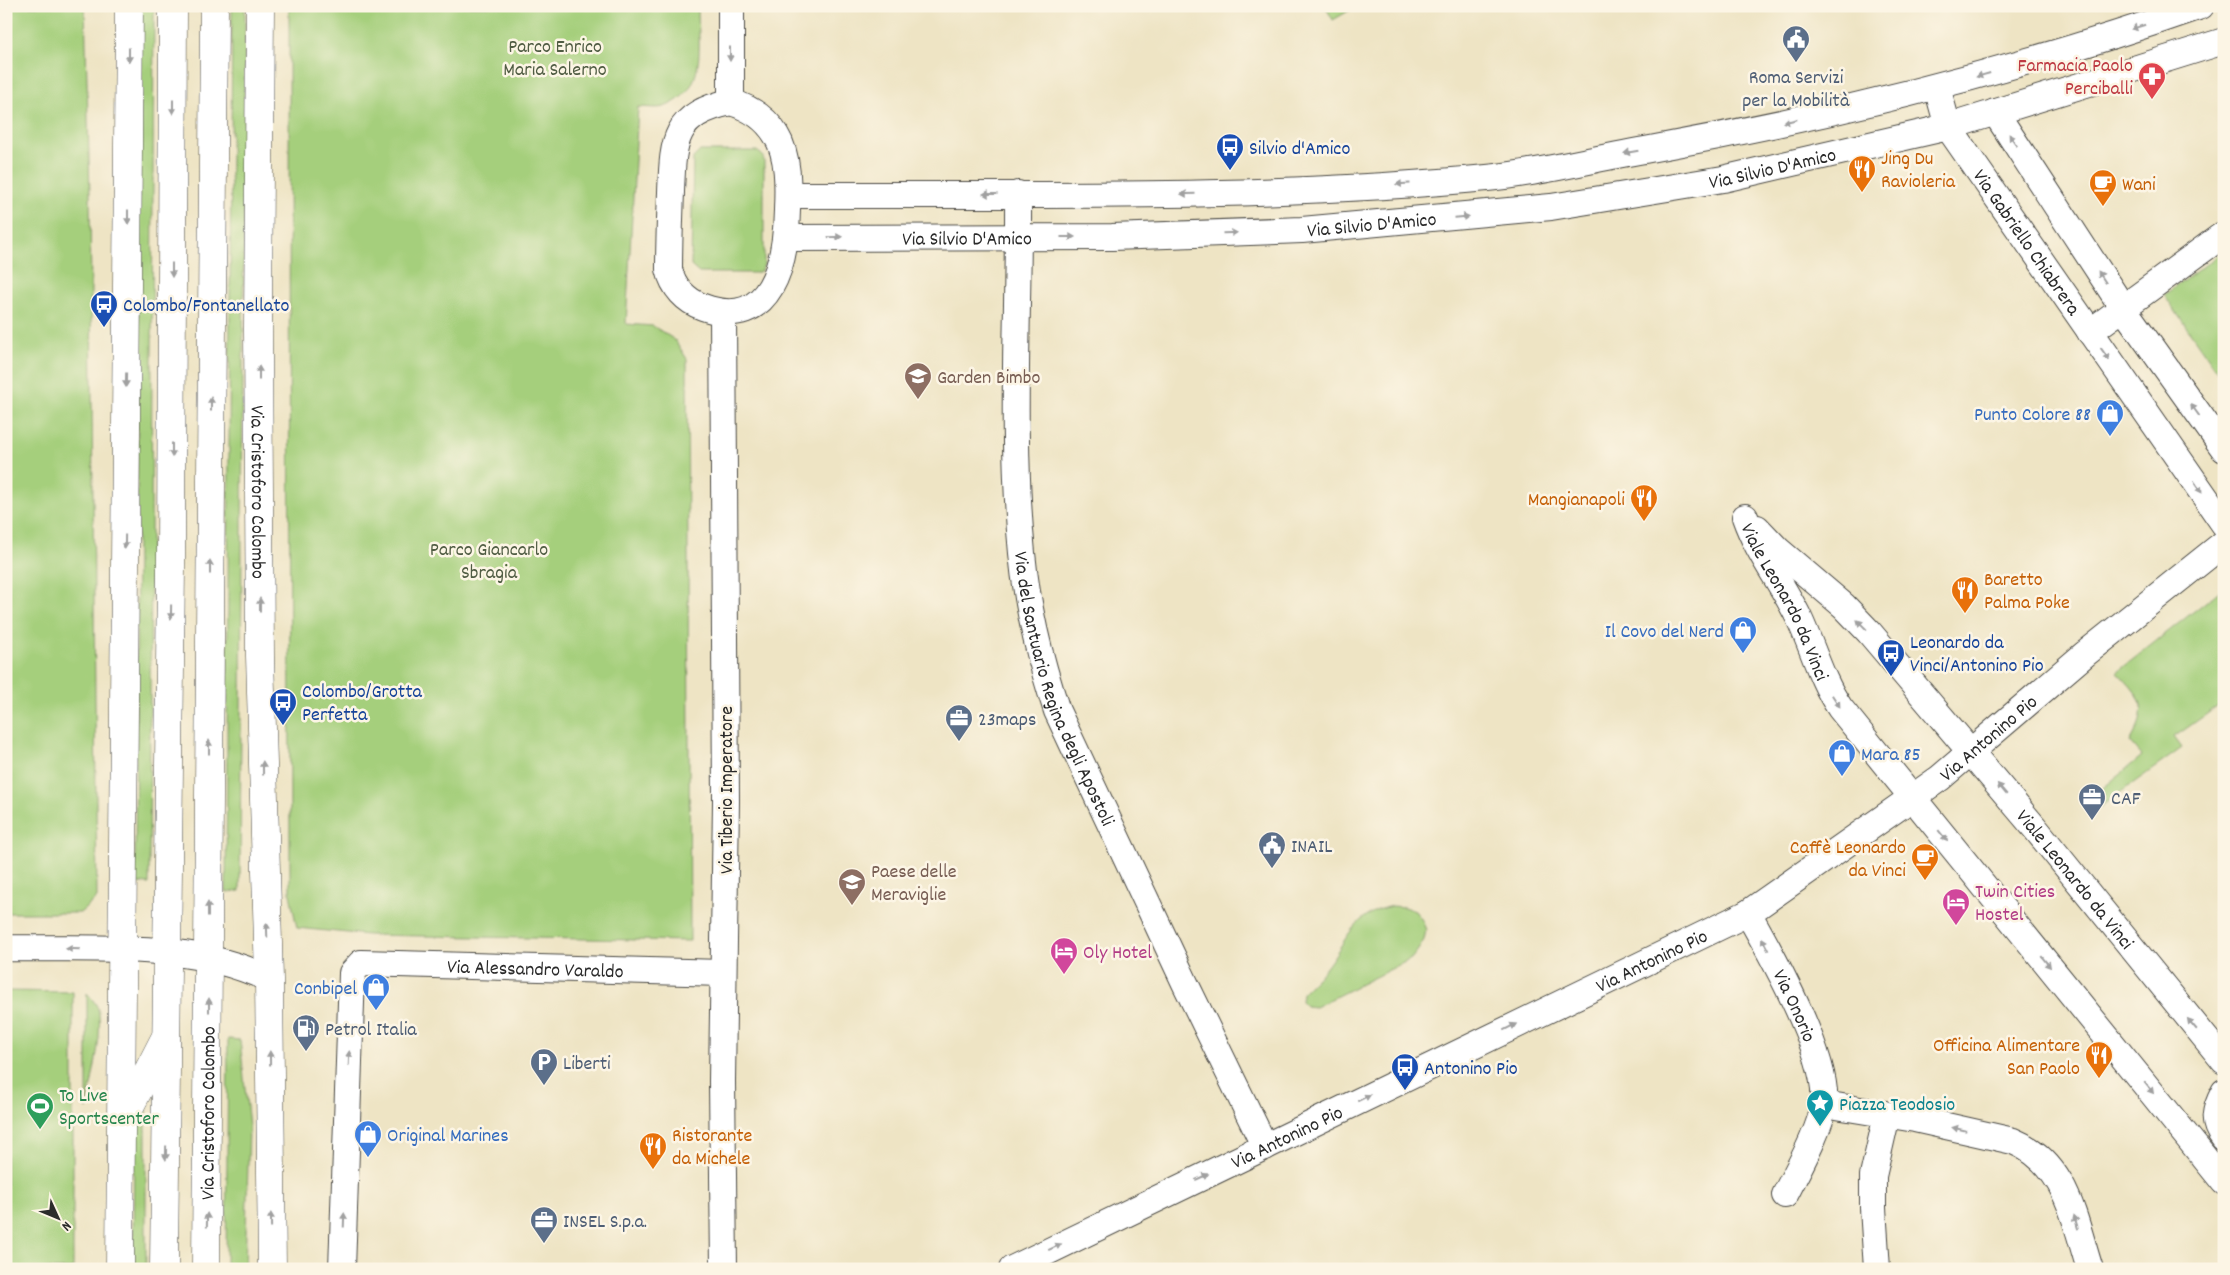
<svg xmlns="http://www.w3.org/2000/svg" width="2230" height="1275" font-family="Dekko,sans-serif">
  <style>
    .green { fill: #a5cf7b; stroke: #687d53 }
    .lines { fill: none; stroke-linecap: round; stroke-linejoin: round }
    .minor-casing { stroke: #484742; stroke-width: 28 }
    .major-casing { stroke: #484742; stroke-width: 29 }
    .minor { stroke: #fff; stroke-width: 26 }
    .major { stroke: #fff; stroke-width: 28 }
    .oneway { fill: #a0a0a0 }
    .labels { text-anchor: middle; stroke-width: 5; stroke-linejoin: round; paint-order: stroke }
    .park-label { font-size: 20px; fill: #505c43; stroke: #fcf5e5 }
    .health-label { font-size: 20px; fill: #be3a42; stroke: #fcf5e5; text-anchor: end }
    .service-label { font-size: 20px; fill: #4e5e75; stroke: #fcf5e5; text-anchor: start }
    .transit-label { font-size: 20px; fill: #164399; stroke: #fcf5e5; text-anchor: start }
    .food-label { font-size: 20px; fill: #c56008; stroke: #fcf5e5; text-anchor: start }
    .street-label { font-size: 20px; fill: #2b2b2b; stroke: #fcf5e5 }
    .education-label { font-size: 20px; fill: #785e54; stroke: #fcf5e5; text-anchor: start }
    .shop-label { font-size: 20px; fill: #366cbe; stroke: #fcf5e5; text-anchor: end }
    .hotel-label { font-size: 20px; fill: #b23c85; stroke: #fcf5e5; text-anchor: start }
    .leisure-label { font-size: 20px; fill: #27864d; stroke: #fcf5e5; text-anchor: start }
    .culture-label { font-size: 20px; fill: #0d838f; stroke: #fcf5e5; text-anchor: start }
  </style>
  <rect width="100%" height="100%" fill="#fcf5e5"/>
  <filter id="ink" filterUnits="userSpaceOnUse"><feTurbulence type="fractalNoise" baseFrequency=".02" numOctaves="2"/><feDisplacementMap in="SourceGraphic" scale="10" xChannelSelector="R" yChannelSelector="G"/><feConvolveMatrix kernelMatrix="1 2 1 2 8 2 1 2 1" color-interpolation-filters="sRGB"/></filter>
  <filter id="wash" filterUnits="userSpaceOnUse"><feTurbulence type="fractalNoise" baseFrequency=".0096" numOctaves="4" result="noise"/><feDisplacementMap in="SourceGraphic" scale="20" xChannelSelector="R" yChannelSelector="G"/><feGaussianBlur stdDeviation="1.12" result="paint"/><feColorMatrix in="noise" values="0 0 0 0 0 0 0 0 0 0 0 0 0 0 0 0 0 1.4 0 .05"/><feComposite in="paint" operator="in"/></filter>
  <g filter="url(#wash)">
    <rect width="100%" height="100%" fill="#eee4c4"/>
    <!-- green -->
    <path class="green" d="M6 6H85L90 195 97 898 80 913H6Z
      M140 6H154L149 884 135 883Z
      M232 6H245L240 891 226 892Z
      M289 6H698C698 45 709 90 664 107 657 109 646 107 638 107L626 324 653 326 675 340 687 359 690 941 368 935 297 928 290 894Z
      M1325 6H1357L1333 20Z
      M700 151H757L762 155 764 160V265L761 271 756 273H699L691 266 693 158Z
      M2224 251V381L2164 295Z
      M2222 589 2224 591V702L2174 737 2182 748 2100 807 2092 797 2142 756 2130 742C2150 708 2143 698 2117 672Z
      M1392 906 1404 907 1415 911 1422 920 1426 930 1424 940 1418 950 1411 959 1315 1007 1306 1006 1301 1001 1302 993C1309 986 1317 979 1324 970 1347 942 1351 914 1392 906Z
      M6 991 73 992V1269H6Z
      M87 993C92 999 98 1005 99 1013 102 1044 91 1079 87 1109Z
      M228 1039 240 1040 249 1126 245 1269H226Z
      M146 1094V1269H133L134 1126Z"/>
  </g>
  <g filter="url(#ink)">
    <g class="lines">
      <!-- minor casing -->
      <g class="minor-casing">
        <g id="minor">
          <path d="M731 6V102"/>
          <path id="s1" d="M1937 87 1948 127 2224 524"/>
          <path d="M731 102C750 108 766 118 776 135 789 156 788 187 787 210 786 261 772 332 703 307 686 301 673 287 669 269 669 244 670 218 671 192 673 141 673 114 731 102Z"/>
          <path d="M1995 112 2123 308 2224 449"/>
          <path id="s2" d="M1018 194C1019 313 1010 434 1022 553 1027 606 1040 660 1057 711L1185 983 1265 1147"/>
          <path d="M788 195C1021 194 1254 200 1487 178 1541 173 1596 158 1650 149 1837 115 2021 69 2201 6"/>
          <path id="s3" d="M787 238 1112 237 1302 230 1551 207 1723 179 1948 127 2224 41"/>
          <path d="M723 312 726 801 722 1081 724 1269"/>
          <path d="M2090 332 2224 234"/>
          <path id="s4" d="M1745 517C1758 554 1782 583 1799 618 1813 648 1821 680 1840 708L2224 1182"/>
          <path id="s5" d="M1757 528 1778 550 1844 606 1869 632 2035 828 2224 1061"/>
          <path id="s6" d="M1748 913C1772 955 1829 1057 1824 1103 1821 1129 1797 1171 1785 1195"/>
          <path d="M6 948C93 950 188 940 269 979"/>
          <path d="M2224 1092C2215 1109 2211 1122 2224 1138"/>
          <path d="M1824 1104 1915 1119 2013 1141C2067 1163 2074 1220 2090 1269"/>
          <path id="s7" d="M342 1269 352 973 361 963 723 973"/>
          <path id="s8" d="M1012 1269 1748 913 1940 778 2085 654 2224 543"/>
          <path d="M1877 1269 1873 1208V1176L1887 1115"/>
        </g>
      </g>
      <!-- major casing -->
      <g class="major-casing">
        <g id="major">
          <path id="s9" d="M260 6 258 329 260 656 269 979 272 1269"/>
          <path d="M122 1122 164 1040"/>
          <path d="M120 1269 129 6"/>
          <path d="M164 1269 171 566 173 6"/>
          <path id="s10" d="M206 1269 214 6"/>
        </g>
      </g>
      <!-- minor -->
      <use href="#minor" class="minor"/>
      <!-- major -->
      <use href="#major" class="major"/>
    </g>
    <!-- one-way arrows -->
    <defs><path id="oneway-solid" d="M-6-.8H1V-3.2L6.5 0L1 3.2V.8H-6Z" transform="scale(1.25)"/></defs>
    <g class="oneway">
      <use href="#oneway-solid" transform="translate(2138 27) rotate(162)"/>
      <use href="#oneway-solid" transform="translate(730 54) rotate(90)"/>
      <use href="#oneway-solid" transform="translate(129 55) rotate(90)"/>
      <use href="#oneway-solid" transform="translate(1983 75) rotate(164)"/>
      <use href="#oneway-solid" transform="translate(173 107) rotate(90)"/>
      <use href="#oneway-solid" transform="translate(1790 121) rotate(167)"/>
      <use href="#oneway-solid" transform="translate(2013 140) rotate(-123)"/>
      <use href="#oneway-solid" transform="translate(1631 152) rotate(170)"/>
      <use href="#oneway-solid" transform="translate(1403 184) rotate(176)"/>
      <use href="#oneway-solid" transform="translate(990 194) rotate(180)"/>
      <use href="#oneway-solid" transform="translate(1188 194) rotate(179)"/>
      <use href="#oneway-solid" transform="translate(128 217) rotate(90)"/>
      <use href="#oneway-solid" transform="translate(1462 217) rotate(-5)"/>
      <use href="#oneway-solid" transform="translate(1230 233) rotate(-2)"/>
      <use href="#oneway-solid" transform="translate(835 237) rotate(-1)"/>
      <use href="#oneway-solid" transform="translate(1068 237)"/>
      <use href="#oneway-solid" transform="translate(172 270) rotate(90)"/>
      <use href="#oneway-solid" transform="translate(2102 277) rotate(-123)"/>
      <use href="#oneway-solid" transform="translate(2105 354) rotate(54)"/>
      <use href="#oneway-solid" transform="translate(259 373) rotate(-90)"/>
      <use href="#oneway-solid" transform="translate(126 380) rotate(91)"/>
      <use href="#oneway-solid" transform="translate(211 404) rotate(-90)"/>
      <use href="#oneway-solid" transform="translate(2195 410) rotate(-126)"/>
      <use href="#oneway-solid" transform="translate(172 450) rotate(90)"/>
      <use href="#oneway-solid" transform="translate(2198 487) rotate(56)"/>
      <use href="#oneway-solid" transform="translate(125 542) rotate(91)"/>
      <use href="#oneway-solid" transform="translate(210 567) rotate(-90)"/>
      <use href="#oneway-solid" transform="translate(260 605) rotate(-90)"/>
      <use href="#oneway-solid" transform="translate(171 612) rotate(91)"/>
      <use href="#oneway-solid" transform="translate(1862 625) rotate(-135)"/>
      <use href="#oneway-solid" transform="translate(1836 701) rotate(57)"/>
      <use href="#oneway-solid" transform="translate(209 747) rotate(-90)"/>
      <use href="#oneway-solid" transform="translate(263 768) rotate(-91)"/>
      <use href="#oneway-solid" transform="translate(2002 789) rotate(-130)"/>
      <use href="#oneway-solid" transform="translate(1943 836) rotate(51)"/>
      <use href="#oneway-solid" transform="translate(208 909) rotate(-90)"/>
      <use href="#oneway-solid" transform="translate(267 930) rotate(-92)"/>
      <use href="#oneway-solid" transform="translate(1765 944) rotate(-117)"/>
      <use href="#oneway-solid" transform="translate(73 949) rotate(-179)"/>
      <use href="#oneway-solid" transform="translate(2046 962) rotate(51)"/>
      <use href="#oneway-solid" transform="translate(209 1005) rotate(-90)"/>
      <use href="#oneway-solid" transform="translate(2192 1024) rotate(-130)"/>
      <use href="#oneway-solid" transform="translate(1510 1027) rotate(-26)"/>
      <use href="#oneway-solid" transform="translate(270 1058) rotate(-91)"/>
      <use href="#oneway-solid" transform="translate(349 1058) rotate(-88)"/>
      <use href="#oneway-solid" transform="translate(2149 1088) rotate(51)"/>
      <use href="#oneway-solid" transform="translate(1364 1098) rotate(-26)"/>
      <use href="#oneway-solid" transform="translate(1959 1129) rotate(-167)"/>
      <use href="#oneway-solid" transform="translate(166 1153) rotate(91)"/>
      <use href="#oneway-solid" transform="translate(1202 1177) rotate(-25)"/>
      <use href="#oneway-solid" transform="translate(207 1220) rotate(-89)"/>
      <use href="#oneway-solid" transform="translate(271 1220) rotate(-91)"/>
      <use href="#oneway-solid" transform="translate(344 1220) rotate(-88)"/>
      <use href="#oneway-solid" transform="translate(2076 1222) rotate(-107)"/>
      <use href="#oneway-solid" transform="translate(1055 1247) rotate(-25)"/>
    </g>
  </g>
  <!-- icons -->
  <defs>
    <g id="civic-pin" transform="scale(1.4375)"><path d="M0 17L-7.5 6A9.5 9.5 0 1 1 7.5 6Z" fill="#5c6f8a" stroke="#fcf5e5"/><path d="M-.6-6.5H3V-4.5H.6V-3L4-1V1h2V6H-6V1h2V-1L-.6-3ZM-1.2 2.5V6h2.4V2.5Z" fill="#fff"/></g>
    <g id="pharmacy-pin" transform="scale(1.4375)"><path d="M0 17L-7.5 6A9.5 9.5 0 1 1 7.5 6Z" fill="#e0444e" stroke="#fcf5e5"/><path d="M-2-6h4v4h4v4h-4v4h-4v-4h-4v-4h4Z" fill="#fff"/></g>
    <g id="bus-pin" transform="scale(1.4375)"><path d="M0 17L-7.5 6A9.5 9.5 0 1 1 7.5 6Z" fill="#1a4fb4" stroke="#fcf5e5"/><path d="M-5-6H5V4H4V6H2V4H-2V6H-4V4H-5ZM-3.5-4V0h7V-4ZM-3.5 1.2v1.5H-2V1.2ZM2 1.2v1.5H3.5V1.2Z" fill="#fff"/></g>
    <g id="restaurant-pin" transform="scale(1.4375)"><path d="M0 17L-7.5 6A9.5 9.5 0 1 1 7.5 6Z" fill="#e8710a" stroke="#fcf5e5"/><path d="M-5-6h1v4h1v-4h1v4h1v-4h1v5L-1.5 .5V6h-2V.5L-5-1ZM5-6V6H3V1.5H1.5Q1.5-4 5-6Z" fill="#fff"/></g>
    <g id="cafe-pin" transform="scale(1.4375)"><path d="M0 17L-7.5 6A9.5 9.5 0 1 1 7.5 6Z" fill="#e8710a" stroke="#fcf5e5"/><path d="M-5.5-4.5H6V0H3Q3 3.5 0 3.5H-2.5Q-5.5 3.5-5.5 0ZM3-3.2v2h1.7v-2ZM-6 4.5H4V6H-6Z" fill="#fff"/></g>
    <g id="school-pin" transform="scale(1.4375)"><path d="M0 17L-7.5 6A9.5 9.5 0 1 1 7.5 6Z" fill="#8d6e63" stroke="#fcf5e5"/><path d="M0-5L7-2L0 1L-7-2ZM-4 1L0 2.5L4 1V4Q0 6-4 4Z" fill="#fff"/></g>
    <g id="shop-pin" transform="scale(1.4375)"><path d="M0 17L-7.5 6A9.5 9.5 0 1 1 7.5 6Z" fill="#3f7fe0" stroke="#fcf5e5"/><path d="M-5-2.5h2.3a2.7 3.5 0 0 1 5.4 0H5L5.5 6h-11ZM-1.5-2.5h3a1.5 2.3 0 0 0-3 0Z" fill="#fff"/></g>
    <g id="office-pin" transform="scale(1.4375)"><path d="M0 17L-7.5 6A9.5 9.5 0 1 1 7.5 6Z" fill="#5c6f8a" stroke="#fcf5e5"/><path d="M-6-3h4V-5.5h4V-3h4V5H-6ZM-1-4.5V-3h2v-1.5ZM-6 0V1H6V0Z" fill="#fff"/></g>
    <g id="hotel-pin" transform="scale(1.4375)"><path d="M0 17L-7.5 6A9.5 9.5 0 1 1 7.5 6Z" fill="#d1479c" stroke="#fcf5e5"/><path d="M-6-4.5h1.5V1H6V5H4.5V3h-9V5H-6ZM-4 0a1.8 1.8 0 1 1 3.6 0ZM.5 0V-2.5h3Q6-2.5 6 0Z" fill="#fff"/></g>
    <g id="fuel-pin" transform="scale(1.4375)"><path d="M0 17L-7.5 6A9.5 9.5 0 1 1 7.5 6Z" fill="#5c6f8a" stroke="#fcf5e5"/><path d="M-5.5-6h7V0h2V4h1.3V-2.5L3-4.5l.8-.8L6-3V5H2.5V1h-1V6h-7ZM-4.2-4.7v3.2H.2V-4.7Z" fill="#fff"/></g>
    <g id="parking-pin" transform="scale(1.4375)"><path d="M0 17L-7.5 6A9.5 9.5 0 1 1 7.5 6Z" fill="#5c6f8a" stroke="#fcf5e5"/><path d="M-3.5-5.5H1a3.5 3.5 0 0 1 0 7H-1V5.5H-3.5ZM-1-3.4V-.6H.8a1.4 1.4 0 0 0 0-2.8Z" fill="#fff"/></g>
    <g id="sight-pin" transform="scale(1.4375)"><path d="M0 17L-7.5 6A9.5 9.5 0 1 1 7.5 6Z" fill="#0f9aa8" stroke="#fcf5e5"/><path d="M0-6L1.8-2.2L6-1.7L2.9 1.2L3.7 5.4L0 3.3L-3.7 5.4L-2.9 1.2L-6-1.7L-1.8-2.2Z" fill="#fff"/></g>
    <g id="stadium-pin" transform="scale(1.4375)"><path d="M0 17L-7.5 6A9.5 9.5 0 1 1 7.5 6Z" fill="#2e9e5b" stroke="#fcf5e5"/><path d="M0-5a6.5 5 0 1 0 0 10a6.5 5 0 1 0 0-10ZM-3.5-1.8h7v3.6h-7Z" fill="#fff"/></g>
  </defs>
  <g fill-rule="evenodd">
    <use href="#civic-pin" x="1796" y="39"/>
    <use href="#pharmacy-pin" x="2152" y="76"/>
    <use href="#bus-pin" x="1230" y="147"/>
    <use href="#restaurant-pin" x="1862" y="169"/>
    <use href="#cafe-pin" x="2103" y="183"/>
    <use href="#bus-pin" x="104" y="304"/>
    <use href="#school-pin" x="918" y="376"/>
    <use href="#shop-pin" x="2110" y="413"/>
    <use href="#restaurant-pin" x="1644" y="498"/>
    <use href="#restaurant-pin" x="1965" y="590"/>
    <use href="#shop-pin" x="1743" y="630"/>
    <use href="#bus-pin" x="1891" y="653"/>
    <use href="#bus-pin" x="283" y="702"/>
    <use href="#office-pin" x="959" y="718"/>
    <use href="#shop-pin" x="1842" y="753"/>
    <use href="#office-pin" x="2092" y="797"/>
    <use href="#civic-pin" x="1272" y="845"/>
    <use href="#cafe-pin" x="1925" y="857"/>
    <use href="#school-pin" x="852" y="882"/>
    <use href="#hotel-pin" x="1956" y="902"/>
    <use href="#hotel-pin" x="1064" y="951"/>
    <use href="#shop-pin" x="376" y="987"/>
    <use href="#fuel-pin" x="306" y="1028"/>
    <use href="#restaurant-pin" x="2099" y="1055"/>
    <use href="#parking-pin" x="544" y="1062"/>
    <use href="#bus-pin" x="1405" y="1067"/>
    <use href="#sight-pin" x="1820" y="1103"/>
    <use href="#stadium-pin" x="40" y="1106"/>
    <use href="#shop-pin" x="368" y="1134"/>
    <use href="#restaurant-pin" x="653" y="1146"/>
    <use href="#office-pin" x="544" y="1220"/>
  </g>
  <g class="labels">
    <!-- park labels -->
    <g class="park-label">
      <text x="555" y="52">Parco Enrico<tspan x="555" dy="23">Maria Salerno</tspan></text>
      <text x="489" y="555">Parco Giancarlo<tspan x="489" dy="23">Sbragia</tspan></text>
    </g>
    <!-- health labels -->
    <g class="health-label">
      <text x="2133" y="71">Farmacia Paolo<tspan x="2133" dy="23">Perciballi</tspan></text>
    </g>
    <!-- service labels -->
    <g class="service-label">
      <text x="1796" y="83" text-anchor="middle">Roma Servizi<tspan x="1796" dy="23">per la Mobilità</tspan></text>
      <text x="978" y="725">23maps</text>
      <text x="2111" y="804">CAF</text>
      <text x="1291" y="852">INAIL</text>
      <text x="325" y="1035">Petrol Italia</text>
      <text x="563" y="1069">Liberti</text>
      <text x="563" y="1227">INSEL S.p.a.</text>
    </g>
    <!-- transit labels -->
    <g class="transit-label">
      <text x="1249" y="154">Silvio d'Amico</text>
      <text x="123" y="311">Colombo/Fontanellato</text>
      <text x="1910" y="648">Leonardo da<tspan x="1910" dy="23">Vinci/Antonino Pio</tspan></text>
      <text x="302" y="697">Colombo/Grotta<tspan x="302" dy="23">Perfetta</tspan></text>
      <text x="1424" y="1074">Antonino Pio</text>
    </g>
    <!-- food labels -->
    <g class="food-label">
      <text x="1881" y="164">Jing Du<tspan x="1881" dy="23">Ravioleria</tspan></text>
      <text x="2122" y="190">Wani</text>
      <text x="1625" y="505" text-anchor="end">Mangianapoli</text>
      <text x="1984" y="585">Baretto<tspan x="1984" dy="23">Palma Poke</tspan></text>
      <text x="1906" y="853" text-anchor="end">Caffè Leonardo<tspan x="1906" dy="23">da Vinci</tspan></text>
      <text x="2080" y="1051" text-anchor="end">Officina Alimentare<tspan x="2080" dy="23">San Paolo</tspan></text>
      <text x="672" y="1141">Ristorante<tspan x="672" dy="23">da Michele</tspan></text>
    </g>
    <!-- street labels -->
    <g class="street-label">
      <text dy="7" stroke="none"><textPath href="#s3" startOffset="990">Via Silvio D'Amico</textPath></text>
      <text dy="7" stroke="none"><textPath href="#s3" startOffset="585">Via Silvio D'Amico</textPath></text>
      <text dy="7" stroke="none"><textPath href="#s3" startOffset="180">Via Silvio D'Amico</textPath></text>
      <text dy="7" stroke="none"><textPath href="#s1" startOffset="181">Via Gabriello Chiabrera</textPath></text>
      <text dy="7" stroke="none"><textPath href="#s9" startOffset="486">Via Cristoforo Colombo</textPath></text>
      <text dy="7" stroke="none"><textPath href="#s4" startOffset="94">Viale Leonardo da Vinci</textPath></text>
      <text dy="7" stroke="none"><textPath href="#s2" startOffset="502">Via del Santuario Regina degli Apostoli</textPath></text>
      <text dy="7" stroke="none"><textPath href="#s8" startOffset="1115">Via Antonino Pio</textPath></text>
      <text transform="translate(725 790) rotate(-90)" y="7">Via Tiberio Imperatore</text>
      <text dy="7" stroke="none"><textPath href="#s5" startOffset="475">Viale Leonardo da Vinci</textPath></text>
      <text dy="7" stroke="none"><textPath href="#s8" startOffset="710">Via Antonino Pio</textPath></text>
      <text dy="7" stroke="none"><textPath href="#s7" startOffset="484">Via Alessandro Varaldo</textPath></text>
      <text dy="7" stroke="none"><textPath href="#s6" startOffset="104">Via Onorio</textPath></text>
      <text dy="7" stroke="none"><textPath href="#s10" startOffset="156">Via Cristoforo Colombo</textPath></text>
      <text dy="7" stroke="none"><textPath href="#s8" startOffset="305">Via Antonino Pio</textPath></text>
    </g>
    <!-- education labels -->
    <g class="education-label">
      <text x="937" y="383">Garden Bimbo</text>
      <text x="871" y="877">Paese delle<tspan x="871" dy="23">Meraviglie</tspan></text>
    </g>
    <!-- shop labels -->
    <g class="shop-label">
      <text x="2091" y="420">Punto Colore 88</text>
      <text x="1724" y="637">Il Covo del Nerd</text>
      <text x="1861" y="760" text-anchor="start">Mara 85</text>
      <text x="357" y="994">Conbipel</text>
      <text x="387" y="1141" text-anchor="start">Original Marines</text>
    </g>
    <!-- hotel labels -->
    <g class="hotel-label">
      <text x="1975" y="897">Twin Cities<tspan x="1975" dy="23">Hostel</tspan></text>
      <text x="1083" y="958">Oly Hotel</text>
    </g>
    <!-- leisure labels -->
    <g class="leisure-label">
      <text x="59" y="1101">To Live<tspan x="59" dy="23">Sportscenter</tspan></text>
    </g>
    <!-- culture labels -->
    <g class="culture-label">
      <text x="1839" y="1110">Piazza Teodosio</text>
    </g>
  </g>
  <!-- margin -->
  <rect width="2230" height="1275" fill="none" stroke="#fcf5e5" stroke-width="25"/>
  <!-- north arrow -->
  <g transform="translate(58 1218) rotate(134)" stroke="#fcf5e5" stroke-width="4" paint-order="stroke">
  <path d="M0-4L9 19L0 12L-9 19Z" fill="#2b2b2b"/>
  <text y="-8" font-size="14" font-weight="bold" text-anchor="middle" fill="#2b2b2b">N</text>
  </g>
</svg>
